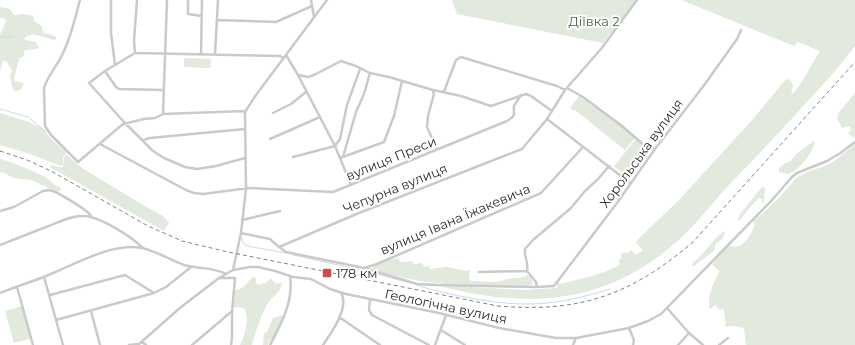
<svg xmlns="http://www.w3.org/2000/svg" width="855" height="345" font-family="Montserrat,sans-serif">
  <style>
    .green { fill: #e2e9dd }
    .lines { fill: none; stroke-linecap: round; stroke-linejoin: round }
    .stream { stroke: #cbd9e7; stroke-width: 1 }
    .minor { stroke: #cacaca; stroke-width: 2.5 }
    .rail { stroke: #828282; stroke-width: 1; stroke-dasharray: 4 3; stroke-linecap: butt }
    .poi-dot { fill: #ce4b46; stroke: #fff; stroke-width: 1.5 }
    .labels { text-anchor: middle; stroke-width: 4; stroke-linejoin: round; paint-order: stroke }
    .park-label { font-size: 13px; fill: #4d6341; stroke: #fff }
    .street-label { font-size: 13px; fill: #2d2d2d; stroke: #fff }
    .poi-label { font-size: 13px; fill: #2d2d2d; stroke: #fff; text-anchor: start }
  </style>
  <rect width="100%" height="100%" fill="#fff"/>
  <!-- green -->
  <path class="green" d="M452 0H636L603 43 457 14Z
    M681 0H855V46L836 70C801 109 766 147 729 185 713 202 699 221 683 236 612 303 534 310 443 287L452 286 525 290 557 288V284L558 282 559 284C581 279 600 275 620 265L619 260 622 258 620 255 624 252 627 253 631 250 636 255 643 250 636 243 639 238 678 201 753 119 786 79 790 80 793 85 791 95C802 86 811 64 820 51L798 42 794 46Z
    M0 7 10 9 14 15 23 14 33 16 35 22 42 26 43 33 49 34 56 37V39L54 40 32 34 24 38 26 40 36 42 39 47 37 49 25 50 23 57 19 59 15 75 14 81 24 83 21 89 17 91 13 90 10 76 12 70 6 61H3L0 71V35L6 21 5 19 0 18Z
    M184 58 211 59 210 68 184 67Z
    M855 93V136L853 137 848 134 851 129 850 126 842 128 837 118 838 113Z
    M579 96 622 126 635 138 625 150 575 110 574 111 570 108Z
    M0 113 29 122 42 128 52 140 66 152 63 158V165L61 166 27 153 0 145Z
    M636 139 648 149 627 176 614 166Z
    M814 141 815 142C811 155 801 169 788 174L779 172V168L784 164 791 161 796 154Z
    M855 144V345H746L744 328 734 326 726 327C725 321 725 314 723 309L720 310 715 305 711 309 709 308C708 300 710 291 714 283 715 279 718 276 719 271L712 264 729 245C742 252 752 234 755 224L753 222 779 198 796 178 807 172 822 167 833 162Z
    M66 154 82 168 148 208 163 216 169 223 164 231 50 167 52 165 58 167H63L64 158Z
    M0 159C15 163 31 170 45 177 51 180 53 186 60 187L61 191C51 192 41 183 31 180 25 179 17 179 12 177 7 175 5 172 0 172Z
    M762 187 765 188 764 203H762V199L759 198C751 205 746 213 740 220L737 221 740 214Z
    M726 231 722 239 715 245V250L694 266H692L693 262C704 256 716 233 726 231Z
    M399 258 400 262 412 261 414 264 422 263 424 267 429 266 430 269 447 267 467 271 470 270 469 279 471 281 496 282 511 278H520L527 275 530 276 533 283 530 285 522 286 445 284 419 281 387 274 374 270 372 267 388 260Z
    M255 276 257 285 266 283 271 278 276 284 282 282C280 295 274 294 268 303 263 310 254 336 252 345H240C245 336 250 317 244 308L233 307 234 290C247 289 245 282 255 276Z
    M23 306 30 339 14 343 5 311Z
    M284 315 273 338 269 341 268 345H263L264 333 267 332 273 318Z"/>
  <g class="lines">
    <!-- stream -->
    <path class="stream" d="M0 37H13
      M0 109 28 117 46 132
      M242 238 243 243 247 246 286 253
      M293 255 370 272 410 283
      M417 285C421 286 425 288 429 289 466 298 508 307 547 303 569 301 590 295 610 289"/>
    <!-- minor -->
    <path class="minor" d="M80 0C75 18 71 37 63 53 58 65 48 75 44 88L45 126 51 135 78 162 123 124 144 119 155 118 163 114 245 111
      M111 0V33L115 65
      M188 0V14L202 16
      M311 0 314 17
      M217 20 276 22 312 6
      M135 53 134 41 137 0
      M215 54 218 0
      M201 55 202 0
      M286 55 298 75 335 146 351 185
      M105 71 116 87 119 89 164 90
      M298 75 308 77 314 75 341 61 356 66 370 73 389 77 433 90 461 96 491 106 526 94 531 96 552 111
      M567 88 583 97 622 126 645 146 655 149
      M433 91 434 94 428 116 427 127 437 149
      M443 92 445 89 456 60 461 57 557 86 565 90
      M273 113 291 104 306 92
      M163 114 167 0
      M547 119 630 183
      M270 139 320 117
      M143 140 150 138 245 129
      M100 144 186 190 194 193 203 194 249 188 333 192 507 121C517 115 513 115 514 106L521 95
      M293 157 335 146 340 139 347 105 360 69
      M343 157 356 112 364 94 370 73
      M245 158 216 166 197 169 185 167 164 158 153 151 124 122 89 83 105 71 135 53 280 56 284 58
      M340 158 384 142 394 116 402 81
      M0 211 14 207 43 191C47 190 50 190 53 191 60 194 88 210 91 216
      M242 220 280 211
      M241 233 270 239 279 247 359 213 522 149 547 119 565 90 601 49 637 0
      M0 245C15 239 31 233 46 227 58 223 71 215 84 216 99 216 132 237 143 248
      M279 247 286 252 364 268 417 284 437 285 537 287 554 286 617 203 655 149 705 84 737 39 741 30
      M364 268 377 264 541 193 583 147
      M233 270 241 233 246 189 245 112 256 95 327 0
      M479 272 527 271
      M44 277 63 345
      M219 278H235L232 312V338L231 345
      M17 287 33 345
      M537 287 536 282 527 271C529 264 524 257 525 249L533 240 571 208 585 191 598 179 609 166
      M0 293C15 287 31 282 46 276 74 265 112 242 142 248 156 251 170 260 184 265 198 269 213 267 226 274
      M50 295 125 275 154 293
      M370 299 369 310 372 315 429 345
      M667 308 689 333 703 345
      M91 311 100 345
      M339 317 380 345
      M56 320 154 293 166 287 191 267
      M629 328 634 340 633 345
      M441 330 465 345
      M142 342 146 345
      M129 345 139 344
      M138 345 181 307 219 278 233 270 250 267H258L275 271 293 277 311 279 330 289 346 294 439 313 499 328 556 338H576L629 328 648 321 661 314 772 200 792 177 797 173 827 161 839 154 855 142
      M192 345 231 312
      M270 345C281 324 294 301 290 276
      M323 345C331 333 350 307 341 293
      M435 345 446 315
      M573 345 576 338
      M678 345 689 333
      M719 345 728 338"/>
    <!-- rail -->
    <path class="rail" d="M0 151 27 160 51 171 148 226 182 241 228 252 498 306C580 313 631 295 693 242L855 62"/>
  </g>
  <!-- markers -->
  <rect class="poi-dot" x="322" y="268" width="10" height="10" rx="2"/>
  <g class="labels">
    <!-- park labels -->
    <g class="park-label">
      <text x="594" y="26">Діївка 2</text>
    </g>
    <!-- street labels -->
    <g class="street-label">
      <text transform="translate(641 153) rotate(-54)" y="5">Хорольська вулиця</text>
      <text transform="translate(391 158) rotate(-22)" y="5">вулиця Преси</text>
      <text transform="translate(395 188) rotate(-22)" y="5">Чепурна вулиця</text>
      <text transform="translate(455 219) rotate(-23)" y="5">вулиця Івана Їжакевича</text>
      <text transform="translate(446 306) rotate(12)" y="5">Геологічна вулиця</text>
    </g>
    <!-- poi labels -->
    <g class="poi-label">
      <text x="336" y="278">178 км</text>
    </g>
  </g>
</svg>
